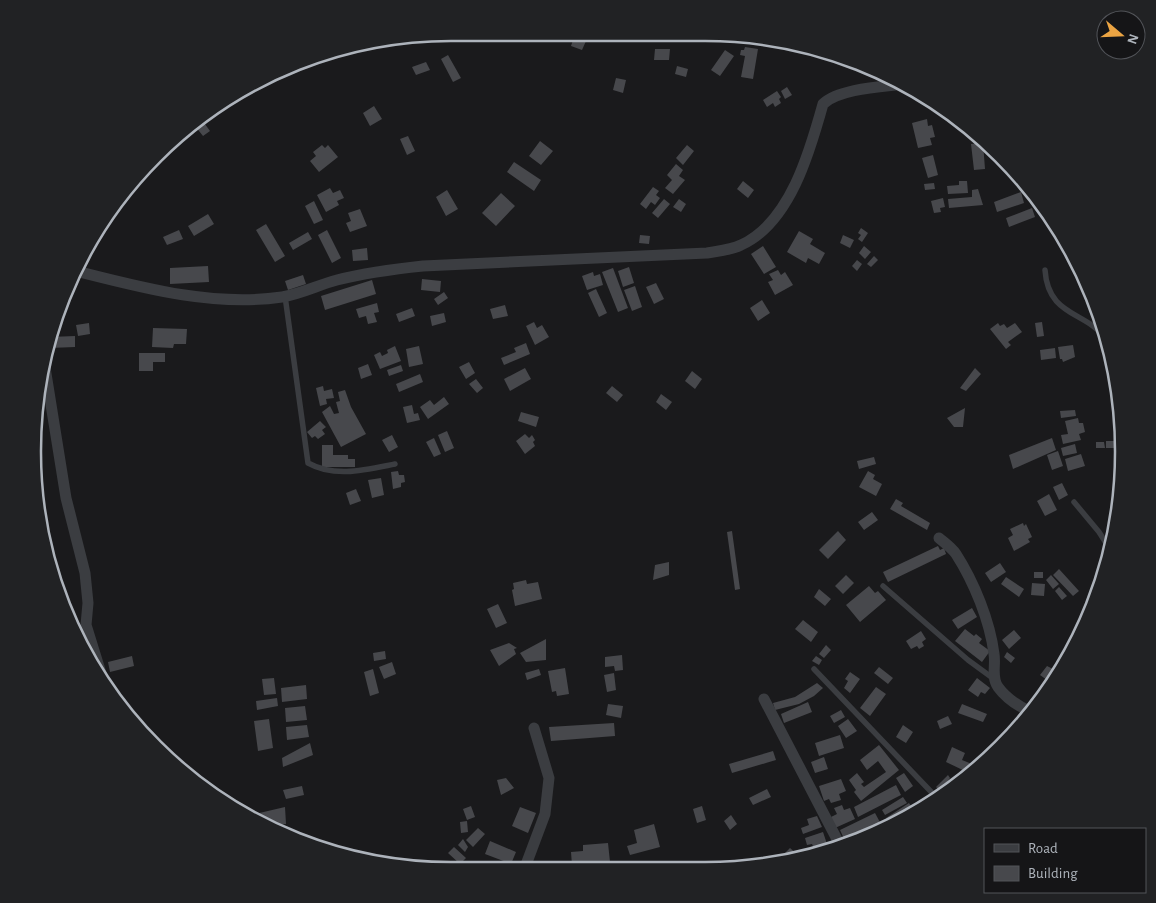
<svg xmlns="http://www.w3.org/2000/svg" width="1156" height="903" font-family="'Alegreya Sans',sans-serif">
  <style>
    .building { fill: #47484c }
    .lines { fill: none; stroke-linecap: round; stroke-linejoin: round }
    .lane { stroke: #3b3d41; stroke-width: 5.5 }
    .street { stroke: #3b3d41; stroke-width: 11 }
    .rim { fill: none; stroke: #adb3bb; stroke-width: 2.5 }
  </style>
  <rect width="100%" height="100%" fill="#1a1a1c"/>
  <!-- building -->
  <path class="building" d="M681 33H691V38H681Z
    M574 37 586 41 582 50 571 46Z
    M745 47 758 49 753 79 741 77 745 56 740 55 741 50H744Z
    M655 49H670L669 60H654Z
    M725 50 734 56 720 76 711 70Z
    M448 55 461 78 453 82 441 59Z
    M426 62 430 70 416 75 412 67Z
    M677 66 688 69 686 77 675 74Z
    M616 78 626 80 623 93 613 90Z
    M787 87 792 95 785 99 781 91Z
    M777 91 781 97 779 99 781 103 775 107 773 103 767 107 763 100Z
    M374 106 382 119 370 126 363 113Z
    M927 119 928 126 932 125 935 137 930 138 932 145 918 148 912 123Z
    M202 120 210 131 203 136 195 126Z
    M408 136 415 151 407 155 400 139Z
    M540 141 553 151 541 165 529 156Z
    M983 143 985 169 974 170 971 144Z
    M322 145 325 148 328 145 338 157 319 172 310 161 316 156 313 152Z
    M687 145 694 151 683 165 676 158Z
    M933 155 938 175 928 178 922 158Z
    M514 162 541 180 534 191 507 172Z
    M676 164 683 170 679 176 685 180 673 194 665 188 672 180 667 175Z
    M743 181 754 190 748 198 737 189Z
    M959 181H967L968 193 948 194 947 186 959 185Z
    M934 183 935 189 925 190 924 184Z
    M1027 186 1033 195 1027 196 1024 187Z
    M653 187 659 191 656 195 660 198 655 205 651 202 646 209 640 204Z
    M330 188 333 193 340 190 344 198 337 201 339 205 326 212 317 195Z
    M978 189 983 205 949 208 948 199 972 197V190Z
    M447 190 458 209 446 216 436 197Z
    M1021 192 1024 203 997 212 994 202Z
    M501 193 515 206 496 226 482 213Z
    M943 198 945 207 940 208 941 212 934 213 931 201Z
    M664 199 670 204 658 218 652 213Z
    M679 199 686 204 681 212 673 207Z
    M314 201 323 220 314 224 305 206Z
    M1032 208 1035 217 1009 227 1006 218Z
    M360 209 367 226 350 232 346 223 351 221 348 213Z
    M208 214 214 224 194 236 188 226Z
    M266 224 285 256 275 262 256 230Z
    M861 228 868 233 862 242 858 239 861 235 858 233Z
    M179 230 183 239 167 245 163 237Z
    M327 230 341 258 332 263 318 235Z
    M799 231 813 239 810 244 825 253 819 264 808 258 806 263 787 252Z
    M308 232 312 239 293 250 289 243Z
    M640 235 650 236 649 244 639 243Z
    M843 235 854 240 850 248 840 243Z
    M763 246 776 267 764 274 751 254Z
    M864 246 871 252 865 259 859 253Z
    M367 248 368 260 353 261 352 250Z
    M874 256 878 260 871 267 867 264Z
    M857 260 862 264 857 271 852 266Z
    M208 266 209 282 170 284V268Z
    M629 267 634 283 623 287 618 271Z
    M613 268 628 308 618 312 602 272Z
    M778 270 781 275 785 272 793 285 775 295 768 282 773 280 769 274Z
    M593 272 594 276 600 274 603 285 587 290 582 276Z
    M303 275 306 284 288 290 285 281Z
    M422 279 441 281 440 292 421 290Z
    M372 280 376 294 325 310 321 296Z
    M656 283 664 299 654 304 646 287Z
    M635 286 642 307 632 311 624 290Z
    M596 289 607 313 599 317 588 293Z
    M444 292 448 298 438 305 434 299Z
    M762 300 770 313 758 321 750 308Z
    M377 303 379 312 374 313 377 322 368 324 366 316 359 318 356 309Z
    M505 305 508 316 493 319 490 309Z
    M412 308 415 316 399 322 396 314Z
    M444 313 446 322 432 326 430 316Z
    M534 322 537 328 542 325 549 337 535 345 526 326Z
    M1042 322 1044 336 1037 337 1035 323Z
    M89 323 90 334 78 336 76 325Z
    M998 323 1000 326 1004 324 1007 328 1015 323 1022 332 1008 342 1011 345 1006 349 990 329Z
    M153 328 187 329 186 344H174L173 348 152 347Z
    M75 336V347L50 348V337Z
    M526 343 530 354 504 365 501 358 516 352 514 348Z
    M1073 345 1075 357 1063 362 1062 359H1060L1058 347Z
    M395 346 401 361 380 369 374 355 380 352 382 356 388 353 387 350Z
    M419 346 423 364 409 367 406 349Z
    M1055 348 1056 358 1041 360 1040 350Z
    M139 353H165V362H153V371H139Z
    M469 362 475 373 466 379 459 367Z
    M368 364 372 375 361 379 358 368Z
    M401 365 403 371 389 376 387 370Z
    M525 368 531 379 510 391 504 379Z
    M975 368 981 374 966 391 960 388Z
    M692 371 702 379 695 389 685 381Z
    M420 374 423 382 399 392 396 384Z
    M476 379 483 388 477 393 469 384Z
    M323 386 324 391 332 389 334 398 326 399 327 404 320 406 316 388Z
    M612 386 623 395 617 402 606 393Z
    M345 390 351 407 366 434 341 447 322 412 330 406 334 414 339 413 336 402 340 401 338 392Z
    M661 394 672 402 666 410 656 402Z
    M444 397 449 404 428 419 420 407 430 400 434 405Z
    M412 405 414 414 418 413 420 420 407 423 403 407Z
    M965 408 963 427H954L947 418Z
    M1075 410 1076 416 1061 418 1060 411Z
    M521 412 539 417 536 427 518 421Z
    M1078 418 1079 423H1083L1085 432 1079 434 1081 440 1063 444 1061 435 1068 434 1065 421Z
    M320 421 326 427 322 430 325 434 318 439 315 436 312 438 307 432Z
    M447 431 454 448 445 452 438 435Z
    M525 434 529 438 532 435 535 440 533 442 535 446 525 454 516 441Z
    M392 435 398 447 389 452 382 440Z
    M434 438 441 454 434 457 426 442Z
    M1052 438 1056 450 1013 469 1009 455Z
    M1106 441H1120V448H1106Z
    M1096 442H1104L1105 448H1096Z
    M1075 444 1077 453 1063 456 1061 448Z
    M322 445H333V455H348V459H355V467H322Z
    M1058 451 1063 466 1052 470 1047 455Z
    M1081 454 1085 466 1068 471 1065 459Z
    M874 457 876 464 859 469 857 461Z
    M398 471 399 475H404L405 482 401 483V487L393 489 391 472Z
    M868 471 875 475 873 479 882 484 876 496 859 487Z
    M381 478 384 495 372 498 368 480Z
    M1062 483 1068 495 1059 500 1053 487Z
    M356 489 361 501 350 505 346 493Z
    M1049 494 1057 510 1045 516 1037 501Z
    M896 499 903 503 901 506 930 523 927 530 890 509Z
    M872 512 878 520 864 530 858 522Z
    M1023 523 1024 526 1026 524 1032 537 1028 539 1030 542 1014 551 1008 538 1013 535 1010 529Z
    M732 531 740 589 735 590 727 532Z
    M838 531 846 540 828 559 819 550Z
    M938 546 940 550 944 548 946 554 888 582 883 572Z
    M669 562V575L653 580 655 565Z
    M1000 563 1006 572 991 582 985 573Z
    M1059 569 1079 591 1073 596 1053 575Z
    M1034 572H1043V578H1034Z
    M846 575 854 583 843 594 835 586Z
    M1051 575 1059 584 1053 589 1046 580Z
    M1006 577 1024 589 1019 597 1001 584Z
    M526 580 527 584 538 582 542 599 515 606 512 590 514 589 513 583Z
    M1032 583 1045 584 1044 596 1031 595Z
    M869 586 875 593 878 591 886 600 860 622 846 605Z
    M1059 587 1067 596 1062 600 1055 591Z
    M819 589 831 599 825 606 814 597Z
    M498 604 507 623 496 628 487 609Z
    M972 608 977 617 958 629 952 620Z
    M803 620 818 632 811 642 795 629Z
    M965 629 974 636 976 634 982 639 979 643 990 651 982 662 955 641Z
    M1014 630 1021 638 1009 649 1002 640Z
    M921 631 926 639 922 642 924 646 919 649 917 646 911 649 906 641Z
    M546 639V660L526 662 520 653Z
    M509 643 517 648 514 649 516 654 499 666 490 650Z
    M826 645 831 650 824 658 819 654Z
    M385 651 386 659 374 661 373 653Z
    M1007 652 1015 658 1011 663 1004 657Z
    M622 655 623 670 615 671 614 666 605 667V657Z
    M132 656 134 666 110 672 108 662Z
    M816 656 822 660 819 665 812 661Z
    M392 662 396 674 384 679 379 667Z
    M1047 666 1059 672 1039 703 1037 702 1043 694 1038 691 1047 680 1040 675Z
    M879 667 893 678 888 684 874 673Z
    M565 668 569 694 557 696 556 691 552 692 548 671Z
    M373 669 379 693 370 696 364 672Z
    M539 669 541 675 527 680 525 673Z
    M850 672 860 679 850 693 844 688 848 681 845 679Z
    M614 673 616 690 607 692 604 675Z
    M274 678 276 694 264 695 262 679Z
    M977 678 990 688 985 694 981 692 978 697 968 690Z
    M817 683 823 688 814 696 799 704 775 710 773 703 795 697Z
    M306 685 307 699 282 702 281 688Z
    M876 687 886 694 870 716 860 708Z
    M277 698 278 706 257 710 256 701Z
    M808 702 812 712 784 723 781 714Z
    M608 704 623 706 621 718 606 715Z
    M962 704 987 714 983 722 958 713Z
    M305 706 307 720 286 722 285 708Z
    M841 710 845 717 834 723 830 716Z
    M948 716 952 724 940 729 937 721Z
    M269 719 273 748 258 751 254 721Z
    M848 719 857 731 846 738 838 726Z
    M614 723 615 736 551 741 549 727Z
    M307 725 309 737 287 740 286 727Z
    M903 725 913 732 906 743 896 737Z
    M840 735 844 748 819 756 815 743Z
    M310 743 313 755 283 767 282 758Z
    M879 745 899 770 861 801 854 792 856 790 849 780 857 773 864 782 861 784 864 787 886 772 878 761 867 770 860 760Z
    M952 747 965 753 962 760 972 764 969 773 946 762Z
    M773 751 776 760 732 773 729 764Z
    M980 756 989 758 984 763 978 762Z
    M824 757 828 769 815 773 811 762Z
    M904 773 913 786 905 792 896 778Z
    M948 775 950 778 947 782 950 785 947 788 949 790 943 794 936 787Z
    M506 778 514 788 501 795 497 780Z
    M841 779 846 791 839 794 841 800 831 803 829 799 824 801 819 786Z
    M896 785 901 795 858 817 854 807Z
    M302 786 304 795 286 799 283 790Z
    M767 789 771 797 753 805 749 798Z
    M903 797 907 803 885 815 882 810Z
    M909 803 914 811 891 825 886 818Z
    M842 805 844 810 850 808 855 819 835 828 831 817 837 814 834 808Z
    M471 806 475 817 467 820 463 809Z
    M702 806 706 820 697 823 693 809Z
    M285 807 286 824 268 826 256 820 255 814Z
    M520 807 536 813 528 833 512 826Z
    M875 813 882 826 846 843 840 830Z
    M731 815 737 824 730 830 724 821Z
    M817 816 822 827 803 834 801 828 809 825 807 819Z
    M467 821 468 832 461 833 460 822Z
    M654 824 660 847 630 855 627 846 637 843 634 830Z
    M478 828 485 834 473 847 466 840Z
    M823 832 828 847 815 851 812 844 807 845 805 838Z
    M463 839 468 847 465 852 458 845Z
    M490 841 516 852 511 864 485 854Z
    M608 843 610 862 572 865 571 852 583 851V845Z
    M454 847 466 858 460 864 448 853Z
    M790 848 799 856 787 859 783 855Z
    M557 866V870H539L538 867Z"/>
  <g class="lines">
    <!-- lane -->
    <path class="lane" d="M1045 270C1048 316 1084 311 1106 338
      M285 296 308 463C335 478 365 470 395 464
      M1112 364 1121 421
      M1074 502 1099 532 1111 551
      M883 586 968 660 994 679
      M814 669 937 798"/>
    <!-- street -->
    <path class="street" d="M945 111 963 127H968
      M76 271C143 288 213 307 282 297 301 294 318 285 337 280 365 273 394 269 423 266L707 253C718 251 731 250 741 245 790 223 810 151 823 104 837 90 876 87 895 85
      M44 361 66 498 85 573 88 603 86 625 104 683
      M939 538C945 543 952 548 956 554 974 582 990 621 994 654 996 665 991 677 998 687 1006 698 1020 707 1031 712
      M764 699 841 847
      M524 870 545 814 549 778 534 728"/>
  </g>
  <!-- crop -->
  <path d="M0 0H1156V903H0ZM451 41H705A410 410 0 0 1 1115 451V452A410 410 0 0 1 705 862H451A410 410 0 0 1 41 452V451A410 410 0 0 1 451 41Z" fill="#212224" fill-rule="evenodd"/>
  <path class="rim" d="M451 41H705A410 410 0 0 1 1115 451V452A410 410 0 0 1 705 862H451A410 410 0 0 1 41 452V451A410 410 0 0 1 451 41Z"/>
  <!-- legend -->
  <rect x="984" y="828" width="162" height="65" fill="#151517" stroke="#525459"/>
  <rect x="994" y="844" width="25" height="8" fill="#3b3d41" stroke="#525459"/>
  <text x="1028" y="853" font-size="15" fill="#adb3bb">Road</text>
  <rect x="994" y="866" width="25" height="15" fill="#47484c" stroke="#525459"/>
  <text x="1028" y="878" font-size="15" fill="#adb3bb">Building</text>
  <!-- north arrow -->
  <g transform="translate(1121 35) rotate(109)"><circle r="24" fill="#151517" stroke="#525459"/>
  <path d="M0-4L9 19L0 12L-9 19Z" fill="#eba443"/>
  <text y="-8" font-size="14" font-weight="bold" text-anchor="middle" fill="#adb3bb">N</text>
  </g>
</svg>
